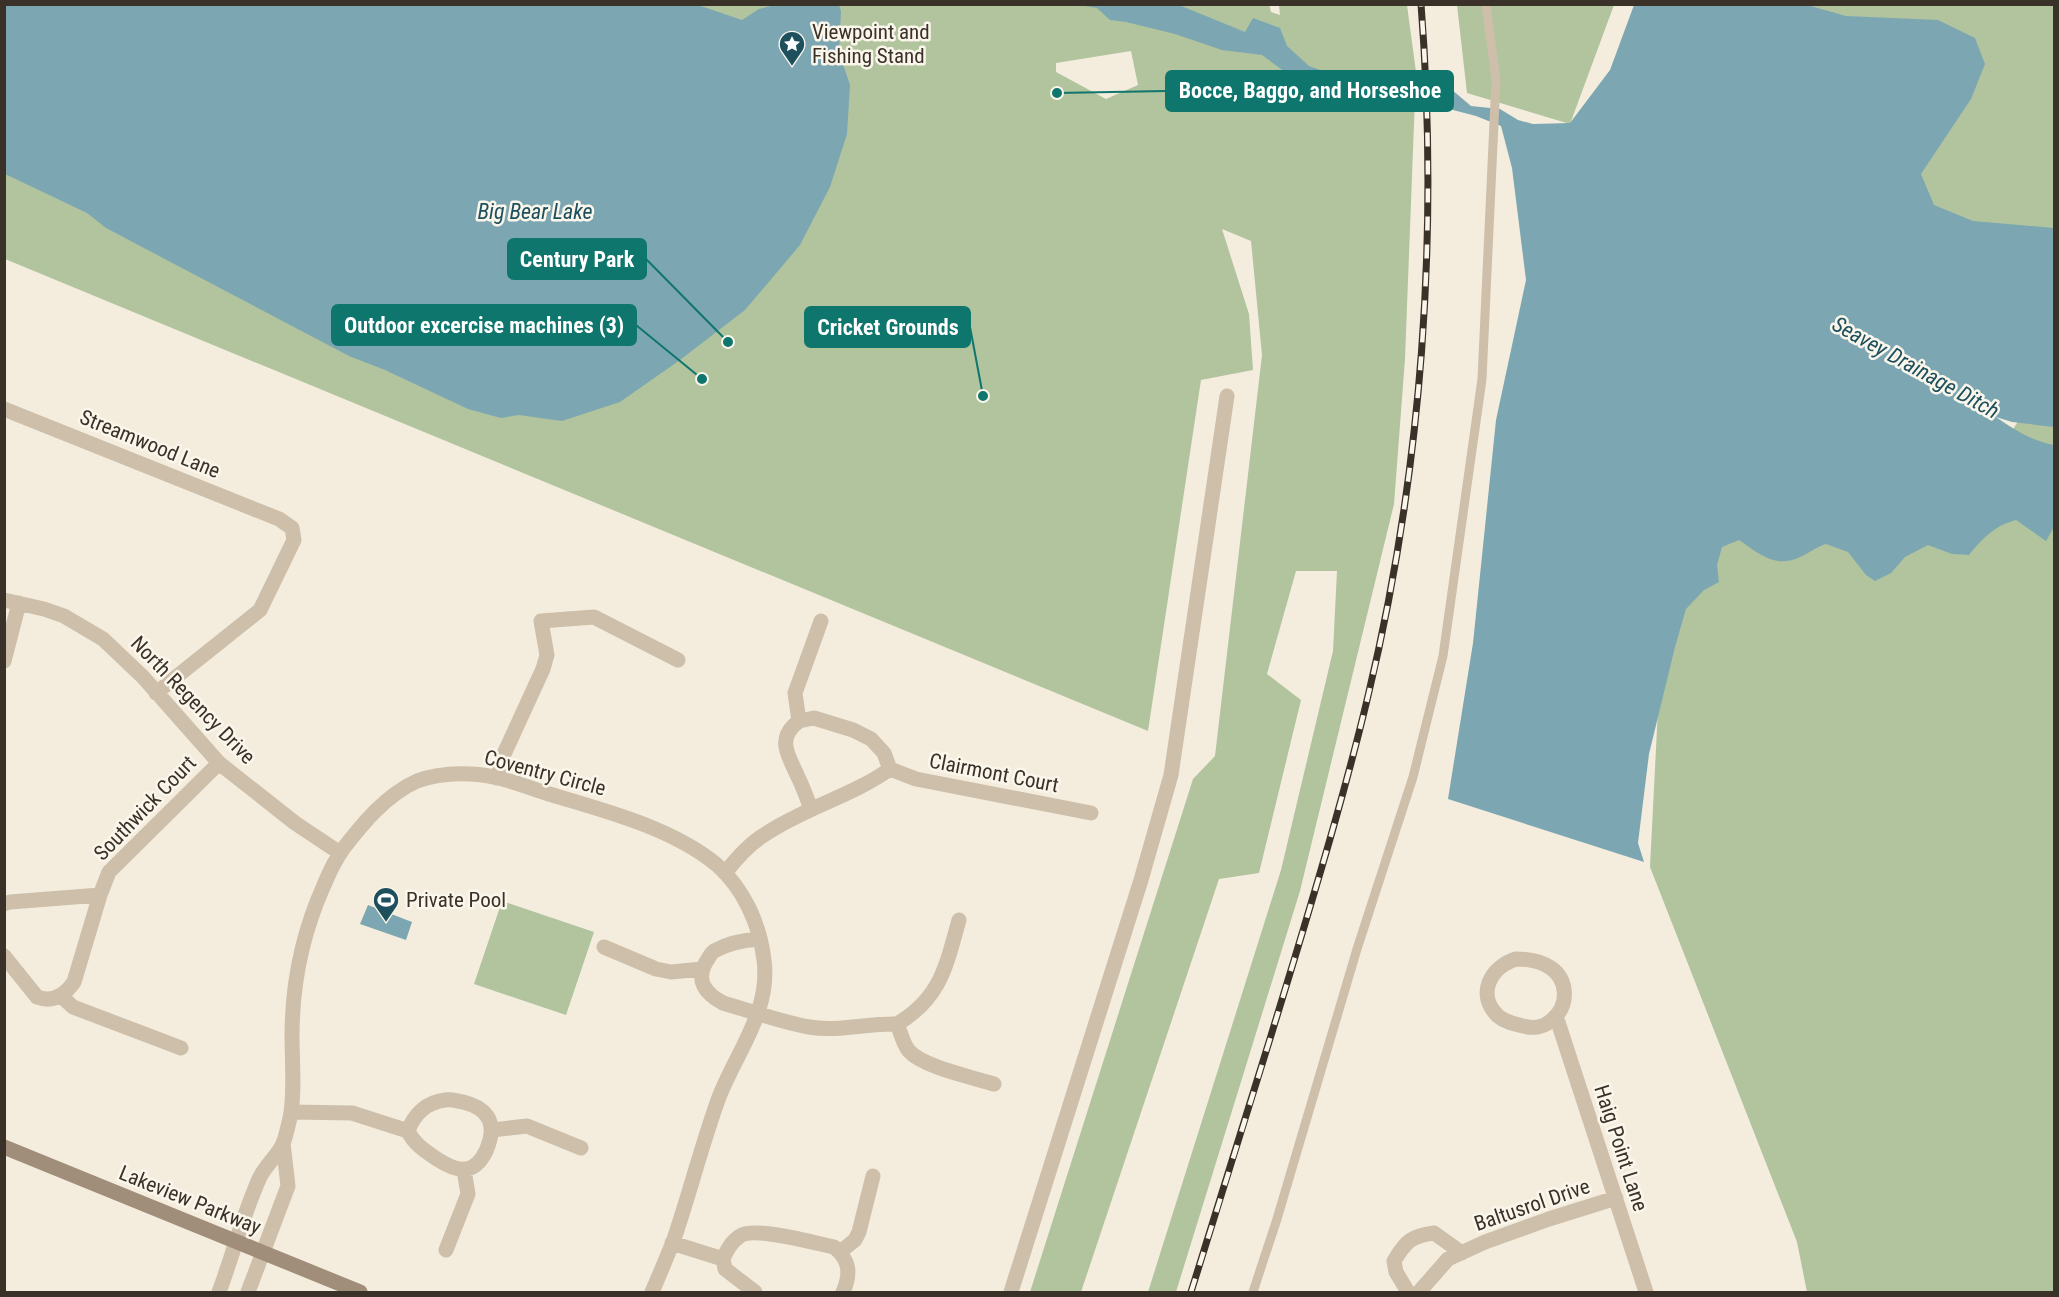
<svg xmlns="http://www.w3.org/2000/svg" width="2059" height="1297" font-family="'Roboto Condensed',sans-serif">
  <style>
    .green { fill: #b1c49d; fill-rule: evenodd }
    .water { fill: #7ca7b2 }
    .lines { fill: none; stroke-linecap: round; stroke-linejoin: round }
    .lane { stroke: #cdbfa9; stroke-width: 9 }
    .street { stroke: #cdbfa9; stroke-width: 15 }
    .secondary { stroke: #a18e7a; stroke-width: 15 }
    .rail-casing { stroke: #3a3129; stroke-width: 7 }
    .rail { stroke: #fbf6eb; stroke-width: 4.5; stroke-dasharray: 14; stroke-linecap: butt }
    .labels { text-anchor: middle; stroke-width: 5; stroke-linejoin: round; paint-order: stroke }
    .poi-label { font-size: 21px; fill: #3a3129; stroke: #fbf6eb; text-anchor: start }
    .street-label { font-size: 21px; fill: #3a3129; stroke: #fbf6eb }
    .water-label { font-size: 22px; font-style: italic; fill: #1d4f5d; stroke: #fbf6eb }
    .leader { fill: none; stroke: #0f766e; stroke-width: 2 }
    .callout-dot { fill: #0f766e; stroke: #fbf6eb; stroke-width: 2 }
    .callout { fill: #0f766e; stroke: #0f766e; stroke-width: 2 }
    .callout-label { font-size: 22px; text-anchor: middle; font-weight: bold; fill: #fff }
  </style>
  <rect width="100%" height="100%" fill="#f4edde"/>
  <!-- green -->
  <path class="green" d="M1234 4 1243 6 1239 5 1269 4 1271 12 1280 15 1279 5H1407L1416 72 1405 359 1394 504 1300 891 1176 1292H1148L1281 870 1333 651 1337 571H1296L1267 674 1301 700 1259 873 1219 879 1081 1292H1030L1193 779 1215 756 1262 355 1251 241 1222 229 1249 314 1253 370 1201 380 1148 731 5 259 4 5ZM1131 51 1138 85 1106 99 1056 72V63Z
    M1457 5H1614L1570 124 1467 93Z
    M1736 5H2054V296L1982 261 1907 183 1903 28Z
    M2054 367V1292H1807L1797 1242 1650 867 1659 689 1694 548 1978 482Z
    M502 901 594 932 566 1015 474 984Z"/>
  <!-- water -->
  <path class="water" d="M695 4 742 20 759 9 775 5H839L841 11 839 52 850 85 847 134 830 187 800 245 745 310 680 360 620 402 562 421 519 415 501 418 468 409 385 370 349 356 106 228 87 213 5 174V5Z
    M1079 5H1179L1245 32 1253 18 1280 28 1287 46 1309 66 1337 76 1363 84 1408 89 1435 85 1451 89 1471 106 1500 109 1518 120 1533 124 1570 123 1610 70 1634 5H1807L1846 16 1938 20 1975 38 1985 64 1971 99 1921 174 1934 205 1973 221 2054 228V427L2012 422 1996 417C2016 431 2031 440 2054 445V527L2046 541 2016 520C1994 526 1983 538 1969 555L1952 554 1928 545 1905 557 1891 573 1875 581 1866 575 1848 552 1826 544C1816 547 1809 553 1800 557 1775 569 1758 553 1739 540L1722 547 1717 565 1719 582 1704 590 1686 609 1675 647 1649 754 1638 843 1644 862 1448 799 1473 643 1496 420 1526 280 1512 168 1501 126 1476 116 1434 105 1350 103 1330 105 1314 101 1300 83 1262 55 1222 50 1175 34 1126 22 1110 20 1097 8Z
    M368 905 412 922 406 940 360 924Z"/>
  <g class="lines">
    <!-- lane -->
    <path class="lane" d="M1253 1292 1277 1219 1357 949 1413 777 1443 656 1482 379 1496 80 1486 4"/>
    <!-- street -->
    <path class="street" d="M4 409 279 519 292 528 294 540 260 610 156 693
      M4 600 44 609 64 616 103 639 143 677 219 763 295 823 340 853
      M4 661 19 603
      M799 721 814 718 853 730 871 739 884 753 890 769 916 779 1091 813
      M497 778 504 754 543 669 547 655 541 621 594 617 678 660
      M811 809C807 798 803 787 798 777 789 756 775 739 799 721L795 693 821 621
      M725 873C736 859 749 844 764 835 804 808 852 796 890 769
      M4 904 10 902 100 895
      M959 920C946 966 941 998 897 1024 901 1033 903 1044 909 1051 923 1067 972 1077 994 1084
      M760 939C744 940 728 943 714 951 710 954 709 958 706 962 695 981 706 994 723 1003 751 1011 780 1022 809 1027 838 1032 868 1023 897 1024
      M604 947 656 969 671 972 702 969
      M4 956 37 997C53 1003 65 995 74 982L100 895 109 872 219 763
      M1516 959C1527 959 1541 961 1551 968 1568 980 1569 1005 1553 1019 1545 1027 1534 1029 1523 1026 1514 1024 1505 1022 1498 1016 1476 995 1490 967 1516 959Z
      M61 996 73 1007 181 1048
      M1554 1018 1558 1022 1646 1292
      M291 1112 352 1113 408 1131C414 1144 425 1151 437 1159 457 1172 474 1176 486 1151 497 1126 491 1109 463 1102 457 1101 451 1099 445 1100 427 1102 414 1114 408 1131
      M492 1130 527 1126 581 1148
      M672 1243 723 1259
      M446 1250 468 1194 464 1170
      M840 1252 855 1240 859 1232 873 1176
      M219 1292C233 1255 243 1214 260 1177 266 1165 277 1156 283 1144 286 1136 288 1126 290 1118 295 1095 292 1060 292 1036 292 983 302 934 324 885 329 873 335 860 343 849 363 823 386 795 417 781 433 775 454 773 471 774 498 775 524 786 549 794 603 810 673 828 717 865 744 889 760 925 764 960 771 1012 735 1054 718 1100 701 1147 689 1196 673 1242 666 1259 659 1276 652 1292
      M248 1292 288 1186 283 1143
      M755 1292 725 1269 723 1259C727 1250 731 1242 740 1236 754 1226 815 1243 834 1247 850 1260 851 1274 843 1292
      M1011 1292 1141 880 1171 775 1227 396
      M1408 1292 1396 1272 1394 1261C1406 1241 1411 1236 1434 1233L1462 1253
      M1419 1292 1448 1259 1485 1242 1549 1219 1616 1198"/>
    <!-- secondary -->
    <path class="secondary" d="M4 1147 360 1292"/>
    <!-- rail casing -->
    <g class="rail-casing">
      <path id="rail" d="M1191 1292C1226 1181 1261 1069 1295 957 1321 871 1347 784 1368 696 1422 471 1439 234 1421 4"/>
    </g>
    <!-- rail -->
    <use href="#rail" class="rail"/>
  </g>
  <!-- icons -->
  <defs>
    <g id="sight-pin" transform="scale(1.35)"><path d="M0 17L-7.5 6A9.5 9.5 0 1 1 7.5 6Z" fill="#1d4f5d" stroke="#fbf6eb"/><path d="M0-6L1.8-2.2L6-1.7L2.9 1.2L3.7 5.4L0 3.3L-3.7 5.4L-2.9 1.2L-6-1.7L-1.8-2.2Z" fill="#fff"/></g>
    <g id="stadium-pin" transform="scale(1.35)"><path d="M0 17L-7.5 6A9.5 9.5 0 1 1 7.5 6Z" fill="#1d4f5d" stroke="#fbf6eb"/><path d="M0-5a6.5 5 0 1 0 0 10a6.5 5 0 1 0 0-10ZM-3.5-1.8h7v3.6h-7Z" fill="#fff"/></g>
  </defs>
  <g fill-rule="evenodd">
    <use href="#sight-pin" x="792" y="44"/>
    <use href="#stadium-pin" x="386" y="900"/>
  </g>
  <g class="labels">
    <!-- poi labels -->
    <g class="poi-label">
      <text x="812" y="39">Viewpoint and<tspan x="812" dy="24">Fishing Stand</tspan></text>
      <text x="406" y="907">Private Pool</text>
    </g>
    <!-- street labels -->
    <g class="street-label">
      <text transform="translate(150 444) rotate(22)" y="7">Streamwood Lane</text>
      <text transform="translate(193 700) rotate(46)" y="7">North Regency Drive</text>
      <text transform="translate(545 773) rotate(15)" y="7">Coventry Circle</text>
      <text transform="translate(994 773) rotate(11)" y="7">Clairmont Court</text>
      <text transform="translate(145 808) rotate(-46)" y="7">Southwick Court</text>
      <text transform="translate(1621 1148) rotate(72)" y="7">Haig Point Lane</text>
      <text transform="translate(190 1200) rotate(22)" y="7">Lakeview Parkway</text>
      <text transform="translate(1532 1205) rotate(-19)" y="7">Baltusrol Drive</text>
    </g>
    <!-- water labels -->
    <g class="water-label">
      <text x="535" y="219">Big Bear Lake</text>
      <text transform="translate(1916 367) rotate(29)" y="8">Seavey Drainage Ditch</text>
    </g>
  </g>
  <!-- callouts -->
  <path class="leader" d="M1057 93L1166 91M728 342L646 259M702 379L636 325M983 396L970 327"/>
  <g class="callout-dot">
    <circle cx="1057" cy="93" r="6"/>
    <circle cx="728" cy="342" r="6"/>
    <circle cx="702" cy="379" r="6"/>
    <circle cx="983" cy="396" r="6"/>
  </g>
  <g class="callout">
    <rect x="1166" y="71" width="287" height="40" rx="6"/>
    <rect x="508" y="239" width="138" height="40" rx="6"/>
    <rect x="332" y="305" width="304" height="40" rx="6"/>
    <rect x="805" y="307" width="165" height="40" rx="6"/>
  </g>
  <g class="callout-label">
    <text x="1310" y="98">Bocce, Baggo, and Horseshoe</text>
    <text x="577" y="267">Century Park</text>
    <text x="484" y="333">Outdoor excercise machines (3)</text>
    <text x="888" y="335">Cricket Grounds</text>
  </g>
  <!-- border -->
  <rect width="2059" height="1297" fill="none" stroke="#3a3129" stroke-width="12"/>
</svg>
